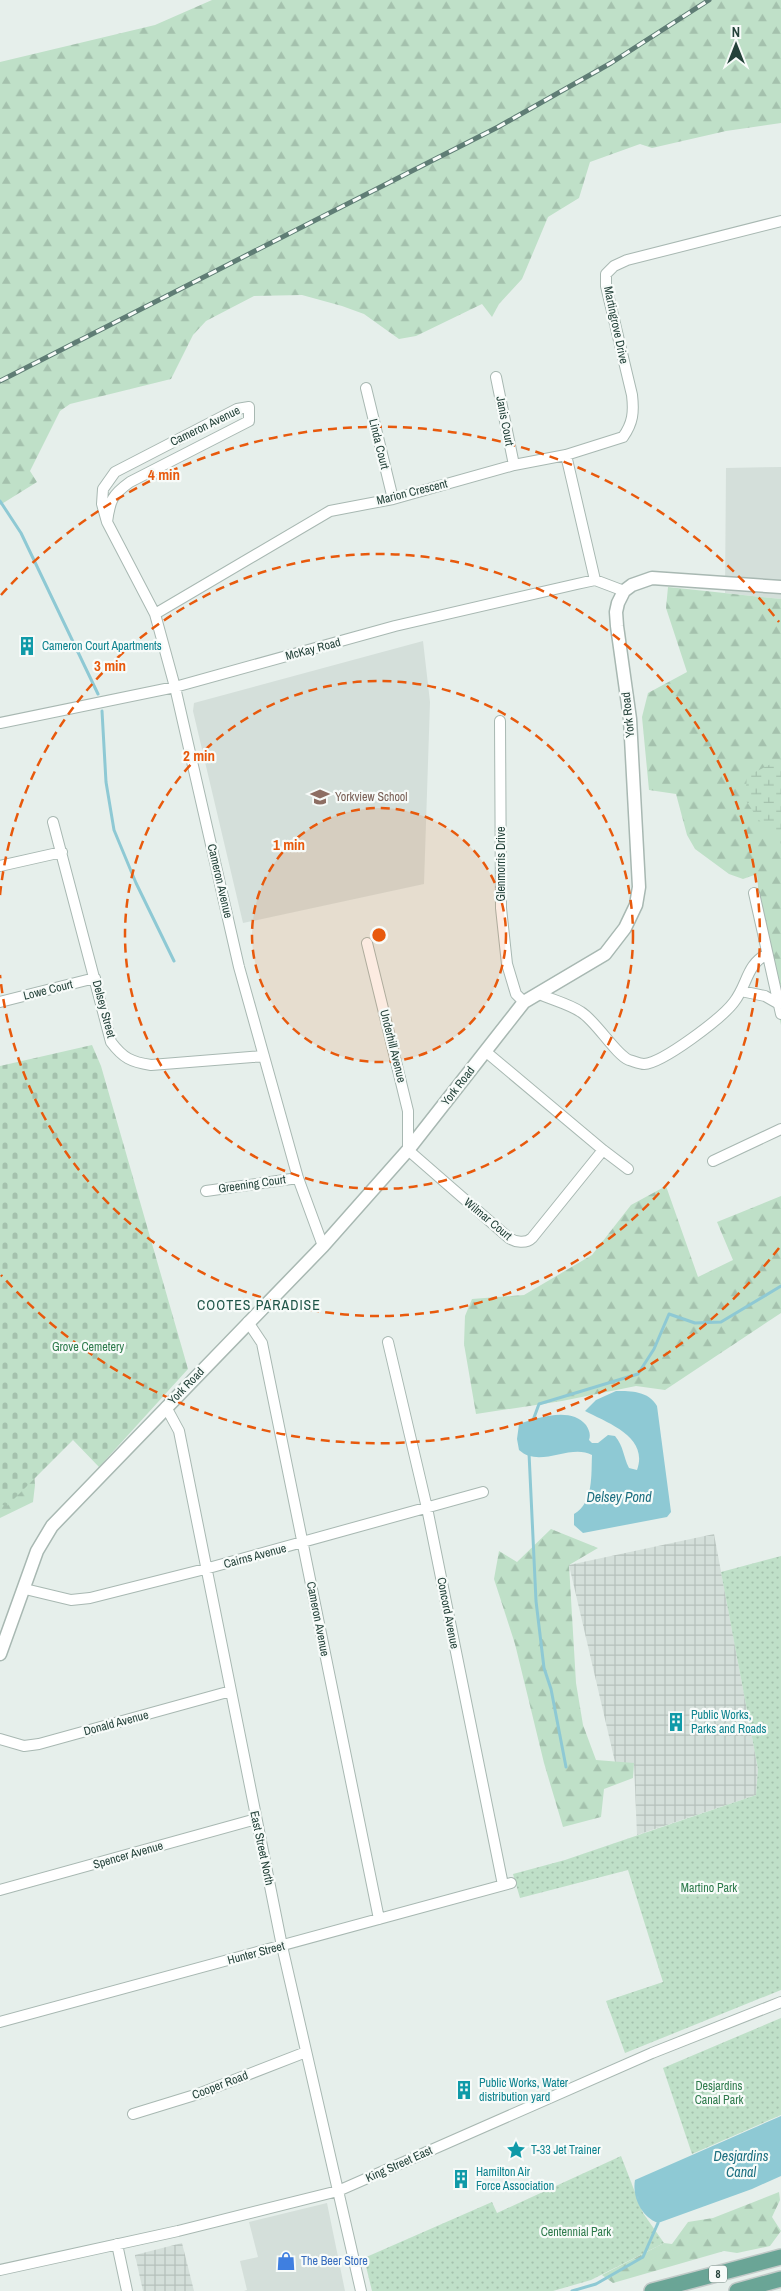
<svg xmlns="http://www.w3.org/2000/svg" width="781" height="2291" font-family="'Archivo Narrow',sans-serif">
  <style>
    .built { fill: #d4dfda }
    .industrial { fill: url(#industrial-grid) }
    .forest { fill: url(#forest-firs) }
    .wetland { fill: url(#wetland-marsh) }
    .cemetery { fill: url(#cemetery-stones) }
    .park { fill: url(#park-dots) }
    .water { fill: #8ec9d4 }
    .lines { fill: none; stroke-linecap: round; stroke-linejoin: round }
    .stream { stroke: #8ec9d4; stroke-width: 3 }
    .minor-casing { stroke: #a8b8b2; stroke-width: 12 }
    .tertiary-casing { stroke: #a8b8b2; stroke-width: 15 }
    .primary-casing { stroke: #c2cac8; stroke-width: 18 }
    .minor { stroke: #fff; stroke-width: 10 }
    .tertiary { stroke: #fff; stroke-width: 12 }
    .primary { stroke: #6aa596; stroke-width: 15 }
    .rail-casing { stroke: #5f7d75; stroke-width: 5 }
    .rail { stroke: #f7fbf9; stroke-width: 3; stroke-dasharray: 9; stroke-linecap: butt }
    .ring { fill: none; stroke: #e8590c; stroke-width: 2.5; stroke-dasharray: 9 6 }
    .labels { text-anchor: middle; stroke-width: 4.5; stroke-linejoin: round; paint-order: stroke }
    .shield { fill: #f7fbf9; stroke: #637a73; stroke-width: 1 }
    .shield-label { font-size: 11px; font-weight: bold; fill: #24423a }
    .street-label { font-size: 12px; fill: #24423a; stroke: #f7fbf9 }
    .culture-label { font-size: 12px; fill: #0d838f; stroke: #f7fbf9; text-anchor: start }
    .education-label { font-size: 12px; fill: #785e54; stroke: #f7fbf9; text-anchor: start }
    .park-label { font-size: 12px; fill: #2d7a4b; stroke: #f7fbf9 }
    .shop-label { font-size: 12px; fill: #366cbe; stroke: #f7fbf9; text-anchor: start }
    .neighbourhood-label { font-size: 14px; letter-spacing: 1px; fill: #1f5548; stroke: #f7fbf9 }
    .water-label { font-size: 14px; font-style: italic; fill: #1c6f80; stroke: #f7fbf9 }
    .centre { fill: #e8590c; stroke: #f7fbf9; stroke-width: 2.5 }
    .ring-label { font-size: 15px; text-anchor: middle; font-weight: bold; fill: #e8590c; stroke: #f7fbf9; stroke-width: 4.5; stroke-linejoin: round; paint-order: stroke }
  </style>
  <defs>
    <pattern id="industrial-grid" width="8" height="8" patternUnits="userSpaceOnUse" patternTransform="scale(1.25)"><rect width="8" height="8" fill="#d4dfda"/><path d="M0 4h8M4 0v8" fill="none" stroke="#b6c1bc"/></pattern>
    <pattern id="forest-firs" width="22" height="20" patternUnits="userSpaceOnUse" patternTransform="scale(1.25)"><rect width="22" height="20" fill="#bfe0c8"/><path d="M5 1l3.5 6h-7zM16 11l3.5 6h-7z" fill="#a4c1ad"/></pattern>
    <pattern id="wetland-marsh" width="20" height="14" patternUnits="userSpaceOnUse" patternTransform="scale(1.25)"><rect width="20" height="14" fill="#bfe0c8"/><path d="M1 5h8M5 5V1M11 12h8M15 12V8" fill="none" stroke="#a4c1ad"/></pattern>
    <pattern id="cemetery-stones" width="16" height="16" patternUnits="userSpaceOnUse" patternTransform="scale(1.25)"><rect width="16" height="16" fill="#bfe0c8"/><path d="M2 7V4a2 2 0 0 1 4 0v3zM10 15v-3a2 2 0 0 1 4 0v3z" fill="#a4c1ad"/></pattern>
    <pattern id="park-dots" width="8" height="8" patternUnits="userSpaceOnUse" patternTransform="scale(1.25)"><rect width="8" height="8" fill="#bfe0c8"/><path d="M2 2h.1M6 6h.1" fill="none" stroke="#a4c1ad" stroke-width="1.8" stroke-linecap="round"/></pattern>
  </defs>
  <rect width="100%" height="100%" fill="#e6efeb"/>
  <!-- built -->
  <path class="built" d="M781 467V599L725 593 726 468Z
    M423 641 430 702 424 884 243 923 193 711 194 703Z
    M327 2203 345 2291H244L247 2290 240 2261 258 2257 249 2222Z"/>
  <!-- industrial -->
  <path class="industrial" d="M714 1534 758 1769 756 1795 637 1835 634 1764 615 1762 569 1565Z
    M182 2243 194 2291H143L135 2255Z"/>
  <!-- forest -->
  <path class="forest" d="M212 0H781V123L726 131 652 148 640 144 590 162 579 198 548 217 522 279 499 304 492 317 482 304 416 336 399 339 364 314 342 306 302 295 254 296 206 321 193 335 171 379 70 404 60 411 30 471 37 482 0 505V62L155 25Z
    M668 587 781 599V1025L762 939 757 874 743 879 729 874 695 849 687 835 676 794 649 790 642 717 648 693 687 672 666 608Z
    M666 1186 698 1277 733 1260 717 1222 781 1196V1313L665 1390 636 1386 562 1401 476 1414 464 1344 465 1316 472 1299 524 1295 592 1255 631 1205Z
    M0 1432 31 1436 35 1485 33 1502 0 1518Z
    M551 1529 598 1548 569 1565 576 1683 583 1725 596 1760 634 1763 633 1778 604 1789 601 1817 563 1827 544 1763 515 1644 494 1579 499 1551 517 1562Z
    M779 2192 780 2200 772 2217 781 2231 770 2246 737 2253 724 2251 613 2283 602 2275 664 2243 672 2244 688 2222 713 2218Z"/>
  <!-- wetland -->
  <path class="wetland" d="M781 759V844L758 819 745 799 747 776Z"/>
  <!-- cemetery -->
  <path class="cemetery" d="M92 1045 101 1066 188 1369 99 1467 73 1440 6 1507 0 1503V1066Z"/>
  <!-- park -->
  <path class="park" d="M781 1556V1990L625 2053 606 2001 663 1982 628 1870 520 1898 513 1874 565 1860 756 1795 758 1769 721 1572Z
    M781 2018V2115L692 2154 663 2068Z
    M621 2156 643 2213 664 2243 591 2280 553 2291H372L364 2258 492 2202 497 2213Z"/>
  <!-- water -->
  <path class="water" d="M616 1391C632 1391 648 1391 657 1406L671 1512 667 1517 583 1533 574 1525V1514C594 1503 591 1474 592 1455 570 1443 540 1469 519 1450L517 1439 519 1424C537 1418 571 1406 586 1425 589 1430 591 1434 589 1440L592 1443H598L608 1435 615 1436C624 1447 623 1456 629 1468L637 1470C649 1437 608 1423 585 1411L596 1400Z
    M781 2116V2176L752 2189 658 2223C641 2217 632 2196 635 2180Z"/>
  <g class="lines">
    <!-- stream -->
    <path class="stream" d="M0 501 21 533 98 694
      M102 711 106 782 114 830 136 883 174 961
      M532 1423 539 1404 638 1374 654 1349 669 1314 695 1323 721 1322 781 1286
      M529 1453 536 1601 544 1668 551 1689 566 1767
      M572 2291 596 2284 643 2257 658 2223"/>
    <!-- minor casing -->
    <g class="minor-casing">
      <path id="minor" d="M496 377 514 465
        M366 388 393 499
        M566 455 595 580
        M107 522C110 500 112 495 130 482L249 421V407L237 409 115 472 103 489 102 504 107 522 155 614 175 687 239 967 298 1178 323 1246
        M155 614 330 511 393 499 514 465 566 455 623 437C633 423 634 412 632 395L606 286V274L614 266 627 260 781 221
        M500 721 501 908 507 964 516 994 524 1002
        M0 723 175 687 395 626 577 584 595 580 624 591
        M53 822 111 1042C123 1058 131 1062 151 1065L264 1056
        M0 866 62 852
        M754 893 781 1014
        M367 943 408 1111V1150L509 1238C515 1242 526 1244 532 1238L603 1150
        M741 991 765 996 779 1004
        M539 994C553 1000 569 1004 581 1012 596 1021 616 1055 629 1060 633 1061 640 1064 644 1064 663 1063 722 1018 734 1002 748 984 746 965 767 954
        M0 1002 95 978
        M485 1051 603 1150 628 1169
        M713 1161 781 1129
        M206 1191 298 1178
        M248 1322 262 1343 379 1919
        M388 1342 427 1508 503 1885
        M166 1407 179 1431 282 1946 361 2291
        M25 1589 71 1600 90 1598 205 1569 483 1492
        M0 1739 24 1746 39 1744 231 1691
        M0 1890 256 1819
        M0 2022 511 1883
        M133 2114 198 2094 306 2052
        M117 2244 127 2291
        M0 2270 178 2231 338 2191 652 2053 781 2002"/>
    </g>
    <!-- tertiary casing -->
    <g class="tertiary-casing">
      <path id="tertiary" d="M0 1654 37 1551 52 1526 323 1246 408 1150 524 1002 605 954 625 928 636 905 639 887 630 719 617 626 616 612 618 603 624 591 632 585 652 578 781 587"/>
    </g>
    <!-- primary casing -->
    <g class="primary-casing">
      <path id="primary" d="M652 2291 781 2257
        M737 2291 781 2279"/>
    </g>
    <!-- minor -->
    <use href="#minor" class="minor"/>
    <!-- tertiary -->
    <use href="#tertiary" class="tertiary"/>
    <!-- primary -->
    <use href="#primary" class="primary"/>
    <!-- rail casing -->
    <g class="rail-casing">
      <path id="rail" d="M0 381 498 127 611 63 709 0"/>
    </g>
    <!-- rail -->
    <use href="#rail" class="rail"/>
  </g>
  <!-- distance rings -->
  <circle cx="379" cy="935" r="127" fill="#e8590c" fill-opacity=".12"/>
  <g class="ring">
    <circle cx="379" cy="935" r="127"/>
    <circle cx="379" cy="935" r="254"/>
    <path d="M0 895A381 381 0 1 1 0 975"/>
    <path d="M779 1248A508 508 0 0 1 1 1275M1 595A508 508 0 0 1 779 622"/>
  </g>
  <!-- icons -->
  <defs>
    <g id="building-bare" transform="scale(1.5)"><path d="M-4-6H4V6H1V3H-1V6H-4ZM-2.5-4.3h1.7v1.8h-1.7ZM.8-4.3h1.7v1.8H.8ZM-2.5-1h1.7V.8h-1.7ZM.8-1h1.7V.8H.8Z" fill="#0f9aa8" stroke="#f7fbf9" stroke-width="2.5" paint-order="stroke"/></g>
    <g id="school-bare" transform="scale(1.5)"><path d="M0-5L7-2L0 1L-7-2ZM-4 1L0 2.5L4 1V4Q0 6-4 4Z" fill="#8d6e63" stroke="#f7fbf9" stroke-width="2.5" paint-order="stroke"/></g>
    <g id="sight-bare" transform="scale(1.5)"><path d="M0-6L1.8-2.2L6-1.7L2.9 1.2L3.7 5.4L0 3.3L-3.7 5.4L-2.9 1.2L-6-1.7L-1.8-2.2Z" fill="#0f9aa8" stroke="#f7fbf9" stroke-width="2.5" paint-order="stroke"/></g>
    <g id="shop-bare" transform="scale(1.5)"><path d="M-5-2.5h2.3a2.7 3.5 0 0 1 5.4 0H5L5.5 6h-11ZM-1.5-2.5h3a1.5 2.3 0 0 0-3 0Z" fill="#3f7fe0" stroke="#f7fbf9" stroke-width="2.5" paint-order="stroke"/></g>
  </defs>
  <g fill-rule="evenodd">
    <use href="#building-bare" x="27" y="646"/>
    <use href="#school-bare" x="320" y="797"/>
    <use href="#building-bare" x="676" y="1722"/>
    <use href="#building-bare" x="464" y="2090"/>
    <use href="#sight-bare" x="516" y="2150"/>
    <use href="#building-bare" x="461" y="2179"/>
    <use href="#shop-bare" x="286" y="2261"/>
  </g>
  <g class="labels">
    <!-- shield labels -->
    <rect class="shield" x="709" y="2265.5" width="18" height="17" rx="4"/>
    <g class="shield-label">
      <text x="718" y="2278">8</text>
    </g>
    <!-- street labels -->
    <g class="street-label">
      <text transform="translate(616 325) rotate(78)" y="4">Martingrove Drive</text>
      <text transform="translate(505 421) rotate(79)" y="4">Janis Court</text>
      <text transform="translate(205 426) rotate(-26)" y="4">Cameron Avenue</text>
      <text transform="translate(379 444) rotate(76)" y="4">Linda Court</text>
      <text transform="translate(412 492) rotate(-14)" y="4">Marion Crescent</text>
      <text transform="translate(313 649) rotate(-15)" y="4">McKay Road</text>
      <text transform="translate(628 715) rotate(-96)" y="4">York Road</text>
      <text transform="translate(501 864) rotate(-90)" y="4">Glenmorris Drive</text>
      <text transform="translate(220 881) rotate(77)" y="4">Cameron Avenue</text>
      <text transform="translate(48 990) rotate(-14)" y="4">Lowe Court</text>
      <text transform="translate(104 1009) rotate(75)" y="4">Delsey Street</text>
      <text transform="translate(393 1046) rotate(76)" y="4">Underhill Avenue</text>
      <text transform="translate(458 1086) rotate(-52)" y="4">York Road</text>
      <text transform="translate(252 1184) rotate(-8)" y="4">Greening Court</text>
      <text transform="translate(488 1219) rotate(40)" y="4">Wilmar Court</text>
      <text transform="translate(186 1386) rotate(-46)" y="4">York Road</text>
      <text transform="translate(255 1556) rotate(-15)" y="4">Cairns Avenue</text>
      <text transform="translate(448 1613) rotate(79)" y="4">Concord Avenue</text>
      <text transform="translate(318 1619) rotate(79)" y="4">Cameron Avenue</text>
      <text transform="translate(116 1723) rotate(-15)" y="4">Donald Avenue</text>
      <text transform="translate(262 1848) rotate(78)" y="4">East Street North</text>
      <text transform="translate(128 1855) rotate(-16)" y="4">Spencer Avenue</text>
      <text transform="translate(256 1953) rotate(-15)" y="4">Hunter Street</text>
      <text transform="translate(220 2085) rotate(-21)" y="4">Cooper Road</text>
      <text transform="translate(399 2164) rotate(-24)" y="4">King Street East</text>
    </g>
    <!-- culture labels -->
    <g class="culture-label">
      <text x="42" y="650">Cameron Court Apartments</text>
      <text x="691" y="1719">Public Works,<tspan x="691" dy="14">Parks and Roads</tspan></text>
      <text x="479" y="2087">Public Works, Water<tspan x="479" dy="14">distribution yard</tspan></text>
      <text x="531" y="2154">T-33 Jet Trainer</text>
      <text x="476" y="2176">Hamilton Air<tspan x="476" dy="14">Force Association</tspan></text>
    </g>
    <!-- education labels -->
    <g class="education-label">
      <text x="335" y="801">Yorkview School</text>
    </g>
    <!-- park labels -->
    <g class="park-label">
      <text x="88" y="1351">Grove Cemetery</text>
      <text x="709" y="1892">Martino Park</text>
      <text x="719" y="2090">Desjardins<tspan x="719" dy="14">Canal Park</tspan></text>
      <text x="576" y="2236">Centennial Park</text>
    </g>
    <!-- shop labels -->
    <g class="shop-label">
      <text x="301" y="2265">The Beer Store</text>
    </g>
    <!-- neighbourhood labels -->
    <g class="neighbourhood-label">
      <text x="259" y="1310">COOTES PARADISE</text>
    </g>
    <!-- water labels -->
    <g class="water-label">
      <text x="619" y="1502">Delsey Pond</text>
      <text x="741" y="2161">Desjardins<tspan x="741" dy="16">Canal</tspan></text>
    </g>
  </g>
  <circle cx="379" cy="935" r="8" class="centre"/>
  <g class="ring-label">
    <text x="164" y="480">4 min</text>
    <text x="110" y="671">3 min</text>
    <text x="199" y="761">2 min</text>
    <text x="289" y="850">1 min</text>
  </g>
  <!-- north arrow -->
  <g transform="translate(736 45)" stroke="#f7fbf9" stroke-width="4" paint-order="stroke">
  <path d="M0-4L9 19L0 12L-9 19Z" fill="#24423a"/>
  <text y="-8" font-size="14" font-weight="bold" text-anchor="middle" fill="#24423a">N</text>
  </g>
</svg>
